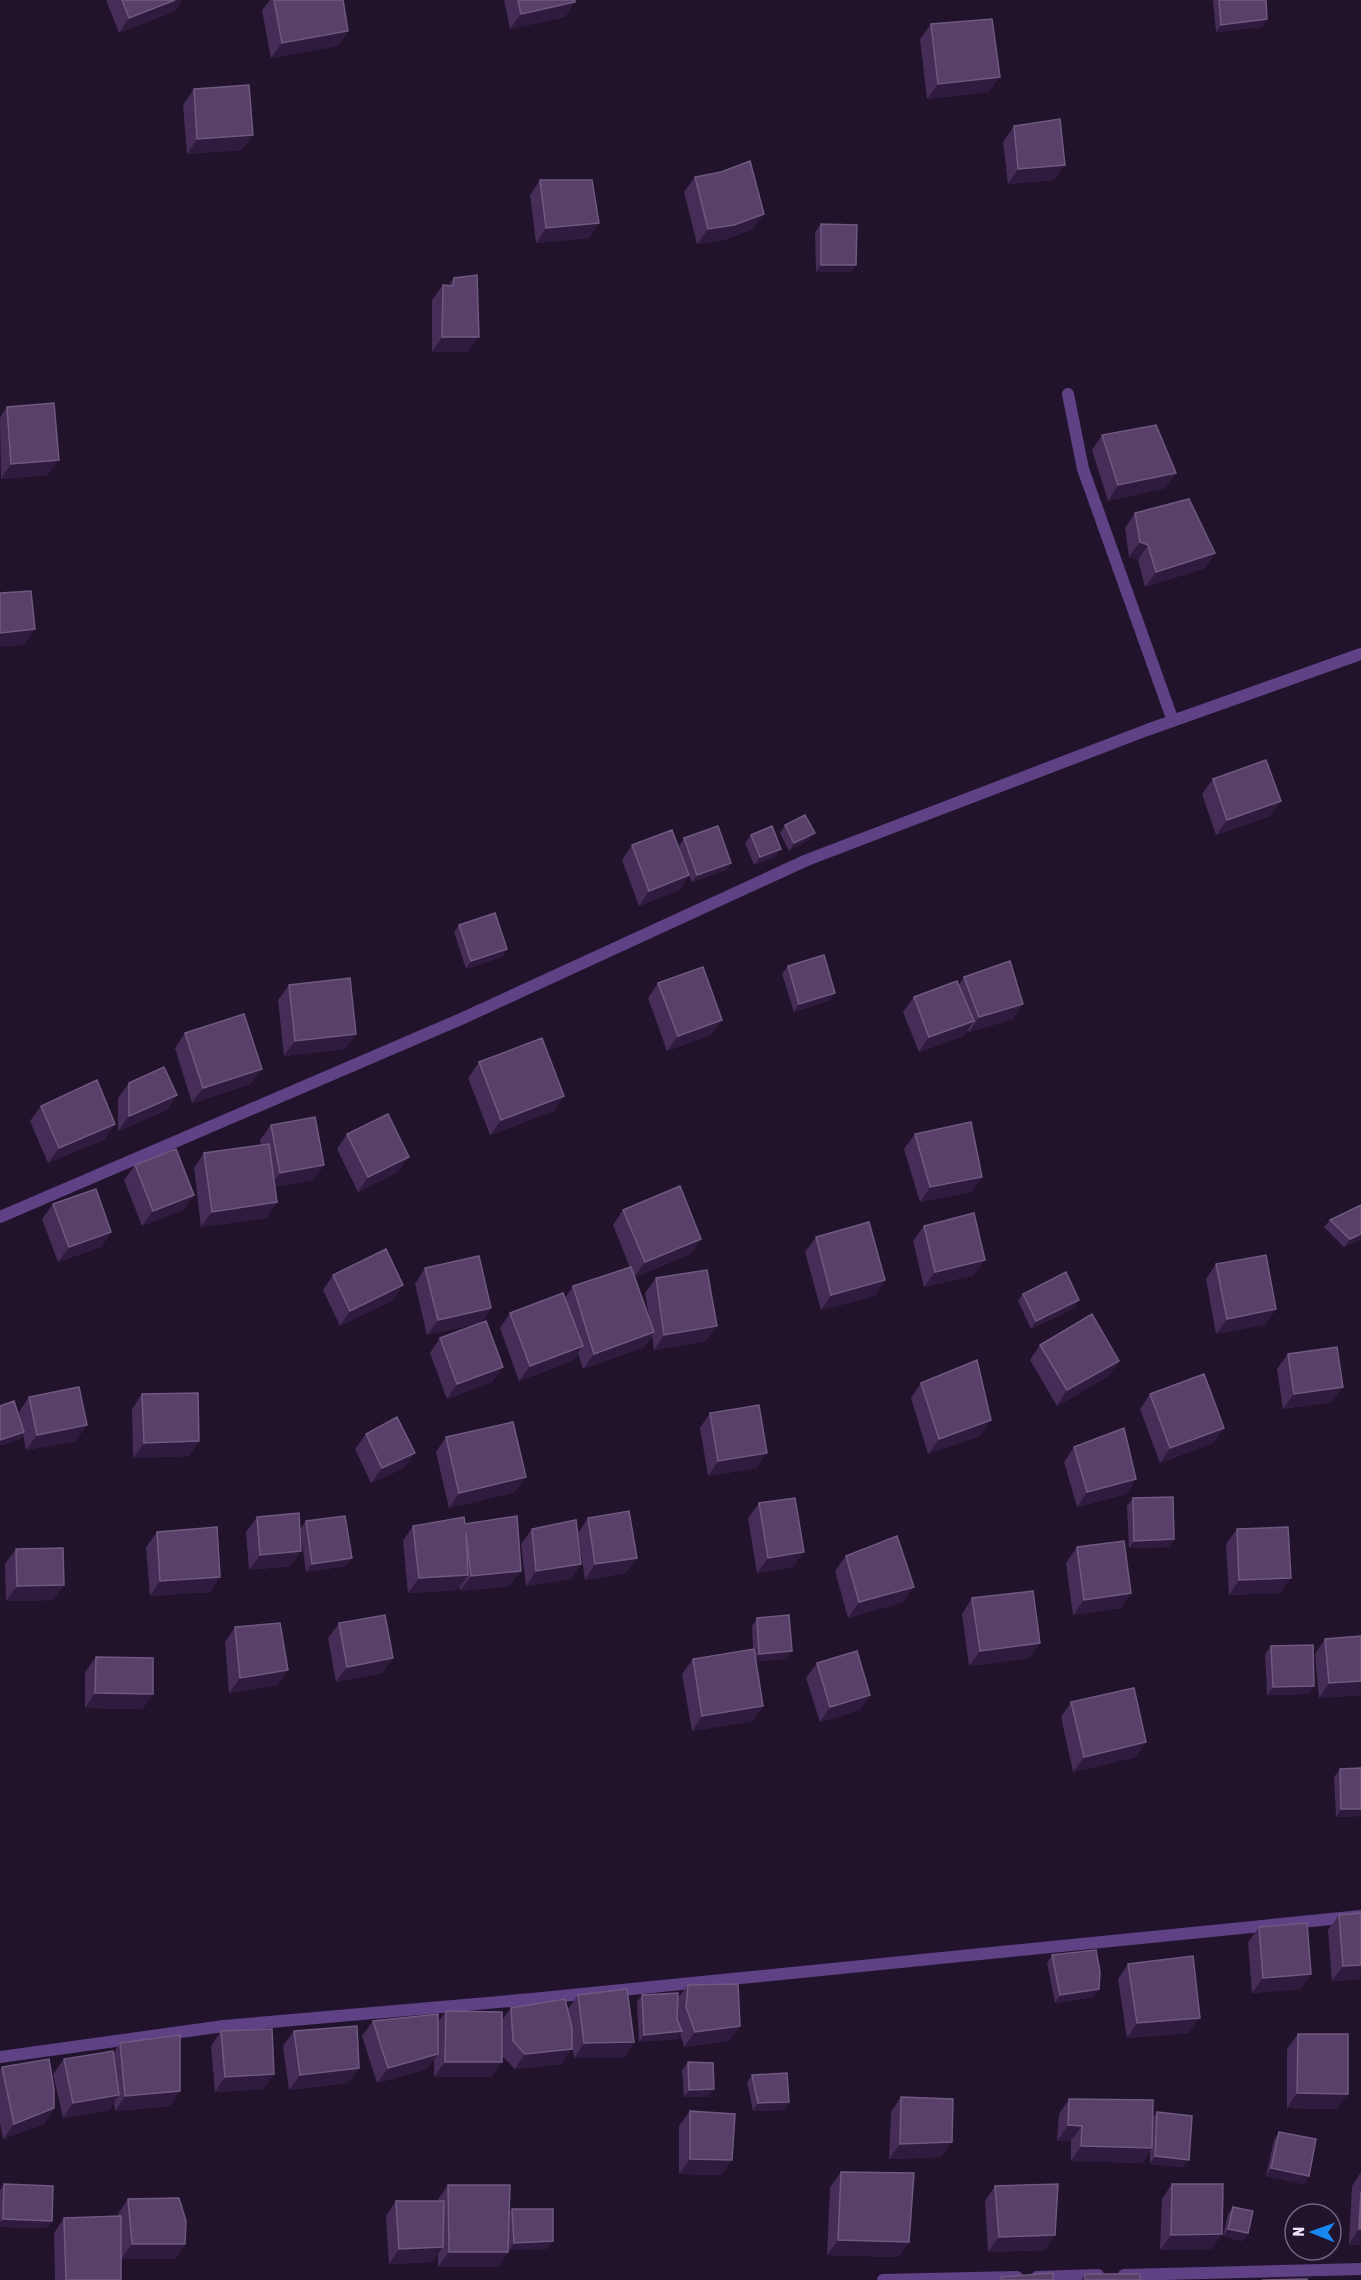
<svg xmlns="http://www.w3.org/2000/svg" width="1361" height="2280" font-family="'Asap Condensed',sans-serif">
  <style>
    .lines { fill: none; stroke-linecap: round; stroke-linejoin: round }
    .minor { stroke: #5f4186; stroke-width: 12 }
    .wall { fill: #462d57 }
    .shaded-wall { fill: #2f1b3e }
    .building { fill: #584069; stroke: #6f5980; stroke-width: 1.5 }
  </style>
  <rect width="100%" height="100%" fill="#20132b"/>
  <g class="lines">
    <!-- minor -->
    <path class="minor" d="M1068 394 1083 469 1173 721
      M0 1217 461 1019 807 860 1147 730 1361 654
      M0 2057 224 2026 532 1999 1361 1916
      M1124 2275 1361 2269
      M1037 2277 1098 2275
      M883 2280 1017 2277"/>
  </g>
  <!-- wall -->
  <path class="wall" d="M106 0H182L175 11 119 33Z
    M270 0H343L348 31 338 46 271 58 262 10Z
    M504 0H575L565 17 510 29Z
    M1213 0H1266L1267 19 1262 27 1216 32Z
    M931 24 989 92 927 99 920 39Z
    M194 89 242 150 187 154 183 105Z
    M1014 126 1054 180 1008 184 1003 142Z
    M695 177 753 229 724 240 697 244 684 192Z
    M540 180 589 238 536 243 530 195Z
    M821 224 856 265 851 272H816L815 232Z
    M454 278 468 352H432V300L443 285H449Z
    M7 407 48 475 1 479 0 417Z
    M1102 435 1176 473 1165 488 1108 501 1092 450Z
    M1135 513 1215 553 1205 568 1145 587 1138 560 1129 557 1125 528Z
    M1213 779 1270 816 1216 835 1202 794Z
    M785 825 809 840 789 851 780 833Z
    M751 835 775 857 754 865 745 843Z
    M684 838 731 863 726 870 692 882 689 875 679 890 639 906 622 860 632 845 688 871 679 846Z
    M459 925 507 949 502 957 466 969 454 932Z
    M788 966 835 993 830 1000 794 1012 782 974Z
    M964 977 1013 1019 969 1032 968 1030 963 1036 919 1052 903 1012 914 997 959 985Z
    M658 983 722 1020 711 1035 667 1051 648 998Z
    M289 985 356 1034 345 1049 284 1056 278 1000Z
    M185 1033 251 1084 192 1103 175 1048Z
    M479 1062 554 1111 490 1135 468 1078Z
    M129 1083 177 1095 167 1110 118 1131V1098Z
    M41 1106 105 1139 48 1163 30 1121Z
    M271 1125 324 1165 313 1180 275 1187 277 1202 266 1218 201 1227 194 1168 204 1153 261 1145 260 1140Z
    M347 1134 398 1172 358 1192 337 1149Z
    M915 1134 982 1177 971 1192 920 1202 904 1149Z
    M135 1165 194 1195 183 1210 142 1226 124 1180Z
    M53 1204 111 1232 101 1247 58 1262 42 1219Z
    M623 1210 691 1254 635 1277 649 1317 645 1293 656 1278 706 1341 654 1350 652 1336 644 1347 583 1369 578 1353 572 1361 519 1381 500 1328 510 1313 565 1298 573 1286 630 1268 613 1225Z
    M1330 1220 1361 1239 1344 1247 1324 1227Z
    M924 1226 974 1275 924 1287 913 1241Z
    M816 1237 875 1296 821 1310 805 1252Z
    M1216 1264 1266 1324 1216 1334 1206 1279Z
    M425 1268 491 1308 480 1323 427 1335 415 1284Z
    M333 1275 393 1300 340 1326 323 1290Z
    M1023 1294 1079 1300 1074 1308 1031 1329 1018 1301Z
    M440 1338 503 1367 492 1382 447 1399 430 1353Z
    M1040 1345 1119 1361 1108 1376 1057 1406 1030 1360Z
    M1288 1354 1332 1402 1283 1409 1277 1369Z
    M921 1383 980 1436 928 1454 911 1398Z
    M142 1394 199 1441 189 1456 133 1458 132 1409Z
    M1150 1394 1224 1428 1213 1443 1160 1463 1140 1409Z
    M29 1397 76 1441 26 1450 23 1434 19 1440 20 1419 19 1412Z
    M710 1413 757 1468 708 1476 700 1428Z
    M366 1434 404 1468 371 1483 355 1449Z
    M446 1437 515 1492 449 1508 436 1452Z
    M1074 1447 1136 1479 1126 1494 1077 1507 1064 1462Z
    M1133 1498 1174 1539 1169 1547 1129 1548 1127 1506Z
    M759 1503 793 1567 757 1573 748 1518Z
    M257 1517 291 1566 249 1570 246 1532Z
    M588 1518 626 1573 585 1580 578 1533Z
    M306 1521 352 1558 346 1566 306 1572 300 1529Z
    M465 1524 510 1586 460 1591V1587L457 1590 408 1593 403 1541 413 1526Z
    M532 1529 581 1564 571 1579 526 1586 521 1544Z
    M1237 1529 1280 1593 1229 1595 1226 1544Z
    M157 1532 220 1577 210 1592 150 1596 146 1547Z
    M1077 1547 1121 1608 1073 1615 1066 1563Z
    M16 1549 64 1585 53 1600 6 1601 5 1564Z
    M846 1556 903 1602 848 1618 835 1571Z
    M972 1598 1040 1643 1029 1658 969 1666 962 1614Z
    M757 1618 786 1659 756 1661 763 1706 753 1721 692 1731 682 1674 693 1659 753 1649 752 1626Z
    M339 1623 393 1658 382 1673 336 1682 328 1638Z
    M235 1627 278 1685 229 1693 225 1642Z
    M1325 1639 1361 1695 1319 1698 1315 1654Z
    M1271 1646 1309 1694 1267 1695 1265 1654Z
    M96 1657 153 1694 142 1709 85 1708V1672Z
    M817 1663 860 1710 820 1722 806 1678Z
    M1071 1702 1136 1757 1073 1772 1061 1717Z
    M1361 1768V1816L1336 1817 1334 1777 1340 1769Z
    M1339 1915 1361 1979 1332 1981 1328 1930Z
    M1259 1927 1311 1974 1300 1989 1252 1993 1248 1942Z
    M1052 1955 1094 1997 1055 2003 1047 1963Z
    M1128 1964 1189 2033 1127 2038 1118 1979Z
    M688 1985 740 2026 729 2041 684 2047 680 2034 677 2039 639 2042 637 2002 642 1995 677 1999Z
    M578 1995 634 2042 624 2058H574L572 2046 562 2064 515 2069 502 2056 492 2077H434V2059L427 2069 377 2083 362 2036 373 2021 438 2022 446 2011 502 2020 511 2008 568 2009Z
    M221 2031 274 2074 263 2089 215 2092 211 2046Z
    M294 2031 359 2068 348 2083 289 2090 283 2046Z
    M1298 2034 1337 2109 1287 2108V2049Z
    M120 2043 170 2106 115 2111 114 2102 109 2110 63 2118 53 2074 64 2059 113 2054Z
    M688 2062 714 2089 708 2097H684L682 2070Z
    M2 2067 54 2108 44 2124 3 2139 0 2123V2070Z
    M752 2075 789 2102 784 2110 753 2111 747 2082Z
    M901 2097 941 2157 889 2159 891 2112Z
    M1069 2099 1153 2117 1157 2112 1183 2167 1150 2164V2151L1142 2163 1071 2161V2141H1057L1059 2114Z
    M690 2111 722 2175 679 2174V2126Z
    M1279 2132 1309 2176 1304 2184 1266 2176 1274 2140Z
    M841 2172 909 2242 898 2257 827 2255 830 2187Z
    M1361 2172V2245L1349 2244 1352 2186Z
    M4 2184 46 2228 0 2227V2190Z
    M1172 2184 1212 2249 1160 2250 1162 2199Z
    M448 2185 509 2213 512 2209 553 2241 547 2249 509 2250 508 2245V2252L498 2267H438V2254L432 2262 389 2264 386 2216 396 2201H437Z
    M995 2186 1045 2250 988 2252 985 2201Z
    M128 2199 185 2244 175 2259H121V2280H55L54 2233 64 2218 118 2216V2214Z
    M1233 2207 1248 2233 1242 2241 1223 2236 1228 2214Z
    M1085 2274 1140 2280H1081Z"/>
  <!-- shaded-wall -->
  <path class="shaded-wall" d="M175 0H182L175 11 119 33 129 18Z
    M575 2 565 17 510 29 521 14Z
    M1267 19 1262 27 1216 32 1221 25Z
    M348 31 338 46 271 58 282 43Z
    M1000 77 989 92 927 99 938 84Z
    M253 135 242 150 187 154 197 139Z
    M1065 165 1054 180 1008 184 1018 169Z
    M764 214 753 229 724 240 697 244 708 229Z
    M599 223 589 238 536 243 546 228Z
    M821 265H856L851 272H816Z
    M442 337H479L468 352H432Z
    M59 460 48 475 1 479 11 464Z
    M1176 473 1165 488 1108 501 1118 485Z
    M1140 542 1148 545 1138 560 1129 557Z
    M1215 553 1205 568 1145 587 1156 572Z
    M35 629 24 645 0 647V633Z
    M1281 801 1270 816 1216 835 1227 820Z
    M815 833 809 840 789 851 794 843Z
    M781 849 775 857 754 865 760 857Z
    M731 863 726 870 692 882 697 875Z
    M689 875 679 890 639 906 649 891Z
    M507 949 502 957 466 969 471 961Z
    M835 993 830 1000 794 1012 799 1004Z
    M1023 1004 1013 1019 969 1032 979 1017Z
    M722 1020 711 1035 667 1051 678 1036Z
    M974 1021 963 1036 919 1052 929 1037Z
    M356 1034 345 1049 284 1056 295 1041Z
    M262 1069 251 1084 192 1103 203 1088Z
    M177 1095 167 1110 118 1131 129 1116Z
    M564 1096 554 1111 490 1135 501 1120Z
    M115 1124 105 1139 48 1163 59 1148Z
    M409 1157 398 1172 358 1192 368 1177Z
    M324 1165 313 1180 269 1188 280 1173Z
    M982 1177 971 1192 920 1202 930 1187Z
    M194 1195 183 1210 142 1226 153 1211Z
    M277 1202 266 1218 201 1227 212 1212Z
    M111 1232 101 1247 58 1262 69 1247Z
    M1361 1234V1239L1344 1247 1350 1239Z
    M701 1239 691 1254 634 1277 645 1262Z
    M985 1260 974 1275 924 1287 935 1272Z
    M885 1280 875 1296 821 1310 831 1295Z
    M403 1285 393 1300 340 1326 350 1311Z
    M1079 1300 1074 1308 1031 1329 1036 1321Z
    M491 1308 480 1323 427 1335 438 1320Z
    M1276 1309 1266 1324 1216 1334 1227 1319Z
    M717 1326 706 1341 654 1350 664 1335Z
    M654 1332 644 1347 583 1369 594 1354Z
    M583 1346 572 1361 519 1381 530 1366Z
    M1119 1361 1108 1376 1057 1406 1067 1390Z
    M503 1367 492 1382 447 1399 457 1384Z
    M1343 1387 1332 1402 1283 1409 1294 1394Z
    M991 1420 980 1436 928 1454 939 1439Z
    M87 1425 76 1441 26 1450 37 1435Z
    M1224 1428 1213 1443 1160 1463 1170 1448Z
    M24 1432 19 1440 0 1446V1440Z
    M199 1441 189 1456 133 1458 144 1443Z
    M415 1453 404 1468 371 1483 382 1468Z
    M767 1453 757 1468 708 1476 718 1461Z
    M526 1477 515 1492 449 1508 459 1493Z
    M1136 1479 1126 1494 1077 1507 1087 1492Z
    M1174 1539 1169 1547 1129 1548 1134 1541Z
    M301 1551 291 1566 249 1570 260 1555Z
    M804 1552 793 1567 757 1573 768 1558Z
    M352 1558 346 1566 306 1572 312 1564Z
    M637 1558 626 1573 585 1580 595 1564Z
    M581 1564 571 1579 526 1586 536 1571Z
    M521 1571 510 1586 460 1591 471 1576Z
    M468 1575 457 1590 408 1593 419 1578Z
    M220 1577 210 1592 150 1596 160 1581Z
    M1291 1578 1280 1593 1229 1595 1239 1580Z
    M64 1585 53 1600 6 1601 17 1586Z
    M914 1587 903 1602 848 1618 859 1602Z
    M1131 1593 1121 1608 1073 1615 1084 1600Z
    M1040 1643 1029 1658 969 1666 980 1651Z
    M792 1651 786 1659 754 1661 759 1654Z
    M393 1658 382 1673 336 1682 347 1667Z
    M288 1670 278 1685 229 1693 240 1678Z
    M1361 1681V1695L1319 1698 1329 1683Z
    M1314 1686 1309 1694 1267 1695 1273 1687Z
    M95 1693 153 1694 142 1709 85 1708Z
    M870 1695 860 1710 820 1722 830 1707Z
    M763 1706 753 1721 692 1731 702 1716Z
    M1146 1742 1136 1757 1073 1772 1084 1757Z
    M1341 1809H1361V1816L1336 1817Z
    M1361 1965V1979L1332 1981 1343 1966Z
    M1311 1974 1300 1989 1252 1993 1263 1978Z
    M1099 1989 1094 1997 1055 2003 1060 1995Z
    M1200 2018 1189 2033 1127 2038 1137 2023Z
    M740 2026 729 2041 684 2047 695 2032Z
    M682 2031 677 2039 639 2042 644 2035Z
    M634 2042 624 2058H574L584 2043Z
    M572 2049 562 2064 515 2069 525 2054Z
    M438 2054 427 2069 377 2083 388 2068Z
    M445 2062H502L492 2077H434Z
    M359 2068 348 2083 289 2090 300 2075Z
    M274 2074 263 2089 215 2092 225 2077Z
    M714 2089 708 2097H684L689 2090Z
    M180 2091 170 2106 115 2111 125 2096Z
    M1297 2093 1348 2094 1337 2109 1287 2108Z
    M119 2095 109 2110 63 2118 73 2103Z
    M789 2102 784 2110 753 2111 758 2103Z
    M54 2108 44 2124 3 2139 14 2124Z
    M1068 2125 1082 2126 1071 2141H1057Z
    M952 2142 941 2157 889 2159 900 2144Z
    M1081 2146 1152 2148 1142 2163 1071 2161Z
    M1155 2156 1189 2160 1183 2167 1150 2164Z
    M690 2159 732 2160 722 2175 679 2174Z
    M1271 2168 1309 2176 1304 2184 1266 2176Z
    M3 2219 52 2221 46 2228 0 2227V2223Z
    M1228 2229 1248 2233 1242 2241 1223 2236Z
    M1359 2229H1361V2245L1349 2244Z
    M1222 2234 1212 2249 1160 2250 1171 2235Z
    M1055 2235 1045 2250 988 2252 999 2237Z
    M838 2240 909 2242 898 2257 827 2255Z
    M553 2241 547 2249 509 2250 514 2243Z
    M132 2244H185L175 2259H121Z
    M443 2247 432 2262 389 2264 399 2249Z
    M449 2252H508L498 2267H438Z"/>
  <!-- building -->
  <path class="building" d="M122 0H175L129 18Z
    M274 0H343L348 31 282 43Z
    M518 0H575V2L521 14Z
    M1219 0H1266L1267 19 1221 25Z
    M992 19 1000 77 938 84 931 24Z
    M249 85 253 135 197 139 194 89Z
    M1060 119 1065 165 1018 169 1014 126Z
    M750 161 764 214 734 225 708 229 695 177 721 172Z
    M540 180H592L599 223 546 228Z
    M821 224 857 225 856 265H821Z
    M477 275 479 337H442L443 285 453 286 454 278Z
    M54 403 59 460 11 464 7 407Z
    M1156 425 1176 473 1118 485 1102 435Z
    M1189 499 1215 553 1156 572 1148 545 1140 542 1135 513Z
    M31 591 35 629 0 633V593Z
    M1266 760 1281 801 1227 820 1213 779Z
    M805 815 815 833 794 843 785 825Z
    M718 826 731 863 697 875 684 838Z
    M772 826 781 849 760 857 751 835Z
    M672 830 689 875 649 891 632 845Z
    M495 913 507 949 471 961 459 925Z
    M824 955 835 993 799 1004 788 966Z
    M1010 961 1023 1004 979 1017 964 977Z
    M703 967 722 1020 678 1036 658 983Z
    M350 978 356 1034 295 1041 289 985Z
    M957 981 974 1021 929 1037 914 997Z
    M244 1014 262 1069 203 1088 185 1033Z
    M542 1038 564 1096 501 1120 479 1062Z
    M164 1067 177 1095 129 1116V1083Z
    M97 1080 115 1124 59 1148 41 1106Z
    M388 1114 409 1157 368 1177 347 1134Z
    M315 1117 324 1165 280 1173 271 1125Z
    M971 1122 982 1177 930 1187 915 1134Z
    M269 1144 277 1202 212 1212 204 1153Z
    M176 1149 194 1195 153 1211 135 1165Z
    M680 1186 701 1239 645 1262 623 1210Z
    M96 1189 111 1232 69 1247 53 1204Z
    M1361 1205V1234L1350 1239 1330 1220Z
    M974 1213 985 1260 935 1272 924 1226Z
    M869 1222 885 1280 831 1295 816 1237Z
    M386 1249 403 1285 350 1311 333 1275Z
    M1266 1255 1276 1309 1227 1319 1216 1264Z
    M479 1256 491 1308 438 1320 425 1268Z
    M631 1267 654 1332 594 1354 573 1286Z
    M707 1270 717 1326 664 1335 656 1278Z
    M1066 1272 1079 1300 1036 1321 1023 1294Z
    M563 1293 583 1346 530 1366 510 1313Z
    M1092 1314 1119 1361 1067 1390 1040 1345Z
    M486 1321 503 1367 457 1384 440 1338Z
    M1337 1347 1343 1387 1294 1394 1288 1354Z
    M977 1360 991 1420 939 1439 921 1383Z
    M1204 1374 1224 1428 1170 1448 1150 1394Z
    M79 1387 87 1425 37 1435 29 1397Z
    M198 1393 199 1441 144 1443 142 1394Z
    M14 1401 24 1432 0 1440V1406Z
    M759 1405 767 1453 718 1461 710 1413Z
    M397 1417 415 1453 382 1468 366 1434Z
    M513 1422 526 1477 459 1493 446 1437Z
    M1124 1428 1136 1479 1087 1492 1074 1447Z
    M1173 1497 1174 1539 1134 1541 1133 1498Z
    M795 1498 804 1552 768 1558 759 1503Z
    M629 1511 637 1558 595 1564 588 1518Z
    M299 1513 301 1551 260 1555 257 1517Z
    M345 1516 352 1558 312 1564 306 1521Z
    M517 1516 521 1571 471 1576 466 1533 468 1575 419 1578 413 1526 464 1517 465 1524Z
    M576 1520 581 1564 536 1571 532 1529Z
    M217 1527 220 1577 160 1581 157 1532Z
    M1288 1527 1291 1578 1239 1580 1237 1529Z
    M897 1536 914 1587 859 1602 846 1556Z
    M1124 1541 1131 1593 1084 1600 1077 1547Z
    M63 1548 64 1585 17 1586 16 1549Z
    M1033 1591 1040 1643 980 1651 972 1598Z
    M385 1615 393 1658 347 1667 339 1623Z
    M789 1615 792 1651 759 1654 757 1618Z
    M280 1623 288 1670 240 1678 235 1627Z
    M1361 1636V1681L1329 1683 1325 1639Z
    M1313 1645 1314 1686 1273 1687 1271 1646Z
    M754 1649 763 1706 702 1716 693 1659Z
    M857 1651 870 1695 830 1707 817 1663Z
    M96 1657 153 1658V1694L95 1693Z
    M1134 1688 1146 1742 1084 1757 1071 1702Z
    M1361 1768V1809H1341L1340 1769Z
    M1361 1913V1965L1343 1966 1339 1915Z
    M1307 1923 1311 1974 1263 1978 1259 1927Z
    M1096 1950 1100 1972 1099 1989 1060 1995 1052 1955Z
    M1193 1956 1200 2018 1137 2023 1128 1964Z
    M738 1984 740 2026 695 2032 686 2007 688 1985Z
    M627 1989 634 2042 584 2043 578 1995Z
    M678 1993 677 2019 682 2031 644 2035 642 1995Z
    M565 1999 572 2028V2049L525 2054 513 2041 511 2008Z
    M446 2011 502 2012V2062H445Z
    M438 2014V2054L388 2068 373 2021Z
    M357 2026 359 2068 300 2075 294 2031Z
    M272 2029 274 2074 225 2077 221 2031Z
    M1298 2034H1348V2094L1297 2093Z
    M180 2035V2091L125 2096 120 2043Z
    M113 2051 119 2095 73 2103 64 2059Z
    M49 2059 54 2089V2108L14 2124 2 2067Z
    M688 2062 713 2063 714 2089 689 2090Z
    M787 2073 789 2102 758 2103 752 2075Z
    M901 2097 953 2099 952 2142 900 2144Z
    M1069 2099 1153 2100 1152 2148 1081 2146 1082 2126 1068 2125Z
    M690 2111 735 2114 732 2160 690 2159Z
    M1157 2112 1192 2116 1189 2160 1155 2156Z
    M1279 2132 1316 2139 1309 2176 1271 2168Z
    M841 2172 914 2173 909 2242 838 2240Z
    M4 2184 53 2186 52 2221 3 2219Z
    M1058 2184 1055 2235 999 2237 995 2186Z
    M1172 2184H1223L1222 2234 1171 2235Z
    M448 2185H510L508 2252H449Z
    M1361 2192V2229H1359Z
    M179 2198 186 2221 185 2244H132L128 2199Z
    M396 2201H444L443 2247 399 2249Z
    M1233 2207 1253 2211 1248 2233 1228 2229Z
    M512 2209H553V2241L514 2243Z
    M121 2216V2280H66L64 2218Z
    M1053 2273V2280H1001V2277Z
    M1085 2274H1140V2280H1085Z
    M1307 2279V2280H1262Z"/>
  <!-- north arrow -->
  <g transform="translate(1313 2232) rotate(271)"><circle r="28" fill="#20132b" stroke="#72657f" stroke-width="1.5"/>
  <path d="M0-4.5L10 22L0 15L-10 22Z" fill="#1887f0"/>
  <text y="-9" font-size="16" font-weight="bold" text-anchor="middle" fill="#eedffd">N</text>
  </g>
</svg>
